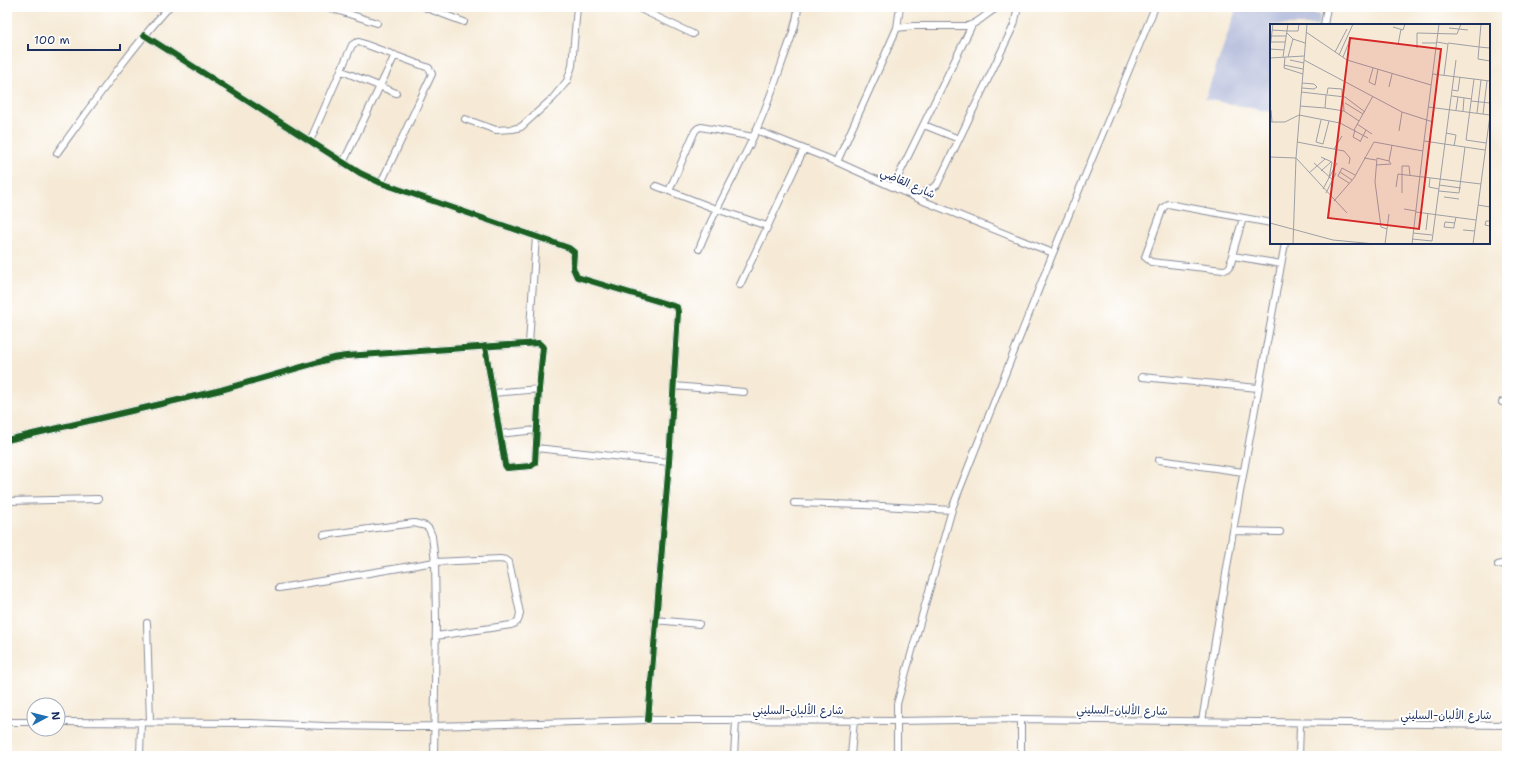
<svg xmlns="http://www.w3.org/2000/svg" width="1514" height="763" font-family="'Shantell Sans','Playpen Sans Arabic',sans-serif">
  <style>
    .industrial { fill: #bcc3de }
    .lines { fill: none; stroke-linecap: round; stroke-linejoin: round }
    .street-casing { stroke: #888c9a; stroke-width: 8 }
    .street { stroke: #fff; stroke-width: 6 }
    .cycleway-casing { stroke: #fff; stroke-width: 8 }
    .cycleway { stroke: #1b5e20; stroke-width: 6 }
    .labels { text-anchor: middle; stroke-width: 4; stroke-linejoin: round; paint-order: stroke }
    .street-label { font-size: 11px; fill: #1b2f5e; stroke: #fff }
    .inset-road { fill: none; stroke: #9e9fa6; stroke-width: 1 }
    .view { fill: #d62828; fill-opacity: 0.15; stroke: #d62828; stroke-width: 2 }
    .inset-edge { fill: none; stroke: #1b2f5e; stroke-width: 2 }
  </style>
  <rect width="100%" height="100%" fill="#fff"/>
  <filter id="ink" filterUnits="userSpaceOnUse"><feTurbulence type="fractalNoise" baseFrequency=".025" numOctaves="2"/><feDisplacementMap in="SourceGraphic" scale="8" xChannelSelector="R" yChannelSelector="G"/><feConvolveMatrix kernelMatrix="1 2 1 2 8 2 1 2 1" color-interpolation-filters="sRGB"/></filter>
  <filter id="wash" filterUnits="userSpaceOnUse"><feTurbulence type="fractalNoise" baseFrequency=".012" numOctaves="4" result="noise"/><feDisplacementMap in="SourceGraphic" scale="16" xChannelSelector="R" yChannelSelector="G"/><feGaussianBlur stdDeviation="0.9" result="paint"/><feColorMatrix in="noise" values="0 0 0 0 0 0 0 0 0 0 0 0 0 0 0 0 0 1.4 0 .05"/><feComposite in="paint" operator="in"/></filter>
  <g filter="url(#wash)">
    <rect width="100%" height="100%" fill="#f6ead6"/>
    <!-- industrial -->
    <path class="industrial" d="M1237 7H1288L1320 15 1318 25H1271V112L1205 99Z"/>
  </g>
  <g filter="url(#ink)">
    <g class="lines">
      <!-- street casing -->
      <g class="street-casing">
        <path id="street" d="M327 7 377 23
          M424 7 464 22
          M636 7 693 34
          M1324 25 1327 7
          M897 28 913 26H968C980 23 987 12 999 7
          M144 35 360 173 381 183 569 248 574 252 573 268 577 277 677 307 678 312 669 462 648 720
          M342 71 396 93
          M465 119 496 130 513 129 521 127 553 98 567 81 572 66 577 7
          M924 125 959 139
          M756 130 837 162 926 202 1053 253
          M310 141 352 45 355 43 359 42 429 68 432 74 381 183
          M57 153C93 103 128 53 169 7
          M837 162 897 28 900 7
          M343 163 395 55
          M656 186 716 209 767 226
          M893 187 972 25
          M669 191 695 131 698 128 701 127 753 137
          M916 197 937 185 1014 25 1018 7
          M699 249C711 217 729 187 744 156 760 126 772 92 783 60 789 43 797 25 798 7
          M1145 257 1163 208 1168 204 1271 223
          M1145 257 1151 262 1223 270C1231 270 1231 263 1233 256L1281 264
          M1231 259 1243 218
          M740 285 804 149
          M529 344 536 236
          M1142 377 1258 388
          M674 386 744 392
          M493 393 539 389
          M1502 402 1507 403
          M499 434 537 430
          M7 440 221 390 333 358 346 356 539 343 543 347 539 389 535 463 531 466 507 468 505 465 485 346
          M536 448 669 462
          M1159 460 1243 472
          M7 501 98 499
          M794 503 864 505 952 510
          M1233 531 1280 532
          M324 535 414 523 426 526 429 529 432 536 435 562 436 619 434 756
          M1498 565 1507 563
          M279 588 435 562 500 559 506 560 509 562 520 613C519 620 518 623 511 625L436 636
          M655 620 699 624
          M147 623 150 722
          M1021 719V756
          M736 720 898 721 1021 719 1507 725
          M1202 721 1233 531 1285 243
          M7 722H34
          M58 722 251 723 325 726 397 727 648 720H736L734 756
          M140 756 141 722
          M851 756 854 720
          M897 756V704L953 506 1053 253 1155 7
          M1299 756 1300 724"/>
      </g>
      <!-- street -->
      <use href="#street" class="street"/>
      <!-- cycleway casing -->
      <g class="cycleway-casing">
        <path id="cycleway" d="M144 35 360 173 381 183 569 248 574 252 573 268 577 277 677 307 678 312 669 462 648 720
          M7 440 221 390 333 358 346 356 539 343 543 347 539 389 535 463 531 466 507 468 505 465 485 346"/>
      </g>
      <!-- cycleway -->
      <use href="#cycleway" class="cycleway"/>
    </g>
  </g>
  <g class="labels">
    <!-- street labels -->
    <g class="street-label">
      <text transform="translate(908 183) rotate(24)" y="4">شارع القاضي</text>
      <text x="798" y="714">شارع الألبان-السليني</text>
      <text transform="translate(1122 710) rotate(1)" y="4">شارع الألبان-السليني</text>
      <text x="1446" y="719">شارع الألبان-السليني</text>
    </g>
  </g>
  <!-- overview -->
  <g transform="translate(1270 24)">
    <rect width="220" height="220" fill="#f6ead6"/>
    <path class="inset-road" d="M211 0 209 23 220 24M123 3 133 6 135 0M179 4 198 6M2 6 17 7M17 7H28L29 0M36 8 77 36 161 61M17 9 23 15 35 19M1 12H16M0 18H15M167 18 178 20 174 51M152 19H167M178 19 209 23 208 35 220 37M128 21 131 5M0 24 3 0M147 24V9L187 10 191 0M0 25 14 26M65 28 77 5M69 31 83 0M13 33 18 0M15 33 14 44 33 50M18 33 23 15M73 33 81 13M0 34 34 32M20 36 34 39M34 36 132 88 163 98M14 41 33 45M103 44 99 58 105 61M163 50 220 57M204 55 196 116 216 119M105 61 108 45M119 63 122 50M32 64 44 65 47 63 44 60 32 59M182 66 188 67 190 53M31 68 75 73 95 88M57 70 58 64 72 65V72M182 72 202 75M73 73 74 87M201 77 220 79M75 79 93 90M30 82 55 84 56 71M158 83 220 91M55 84 74 87 89 97M1 86 2 98M186 86 188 73M193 87 194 74M207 89 211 56M213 90 217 57M51 96 46 118 53 120 59 97M0 98H15L29 91 70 99 72 87M70 99 98 114M87 100 102 110M84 106 103 72M85 106 83 113 90 117M129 107 132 88M176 109 186 111 184 122M154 117 169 0M27 118 74 127 80 134 79 140M90 118 96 106M64 125 72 112M0 133 26 134 77 189M51 133 62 138 59 154M94 134 106 136M44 139 63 156M106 141 121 140 119 137 122 121M51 147 61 138M70 148 82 156M39 149 55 135M160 154 159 163 169 165M79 159 68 152 72 144 85 151M169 161 191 164M126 163 128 150 211 160M53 165 67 139M169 167 189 169 195 123M56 169 66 149M132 169V142H139L140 151M174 173 189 175M64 177 84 154 104 118 153 127M208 181 220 183M134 185 146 187M146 188 206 196M220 197H216L215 201 220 202M0 199 63 216 105 220M185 199 175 198 174 203 184 204V202L186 193M117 205 111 203 105 158 107 134 119 137M156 206 158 189M193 206 205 207M143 209 162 211M142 215 162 217 186 36M23 220 26 134 37 0M115 220 119 190M142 220 154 117 215 126M203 220 220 91"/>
    <path class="view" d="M80 14 171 25 149 205 58 194Z"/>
    <rect width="220" height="220" class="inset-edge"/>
  </g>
  <!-- margin -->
  <rect width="1514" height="763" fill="none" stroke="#fff" stroke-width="24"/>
  <!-- north arrow -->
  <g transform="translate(46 717) rotate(83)"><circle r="19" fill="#ffffff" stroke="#a4acbf"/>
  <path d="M0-3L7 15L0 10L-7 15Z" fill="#1f6fb2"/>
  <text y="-6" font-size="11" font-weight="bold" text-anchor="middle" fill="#1b2f5e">N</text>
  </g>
  <!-- scale -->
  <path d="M28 44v6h92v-6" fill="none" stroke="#1b2f5e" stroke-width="2"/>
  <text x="34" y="44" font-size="12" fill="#1b2f5e" stroke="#ffffff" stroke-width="3" paint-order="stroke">100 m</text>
</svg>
